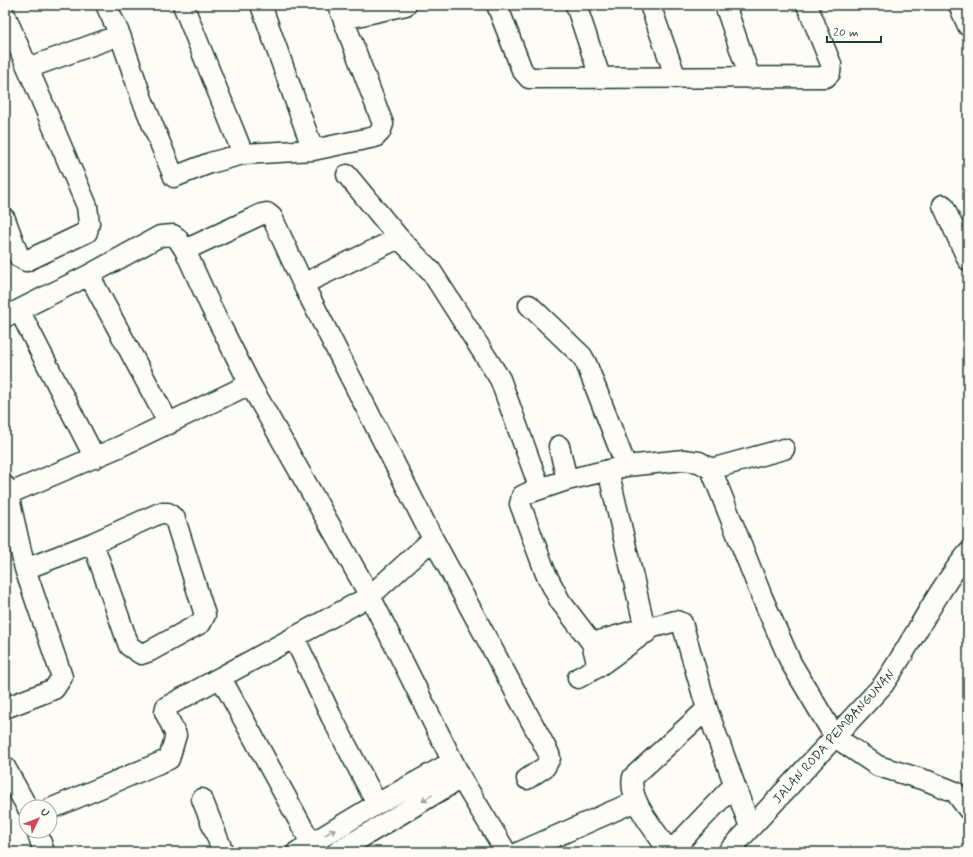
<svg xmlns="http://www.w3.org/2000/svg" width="973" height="857" font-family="Mynerve,sans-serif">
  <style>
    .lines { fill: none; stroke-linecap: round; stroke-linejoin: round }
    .minor-casing { stroke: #1f3d34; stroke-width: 23 }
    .minor { stroke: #fdfcf7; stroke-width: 20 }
    .oneway { stroke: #8e9c96 }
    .labels { text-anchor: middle; stroke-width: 3.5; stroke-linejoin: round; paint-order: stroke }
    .street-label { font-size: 13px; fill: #1f3d34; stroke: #fdfcf7 }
  </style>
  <rect width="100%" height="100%" fill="#fdfcf7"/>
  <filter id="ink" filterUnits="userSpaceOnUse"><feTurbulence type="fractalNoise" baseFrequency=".025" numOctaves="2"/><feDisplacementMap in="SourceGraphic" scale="8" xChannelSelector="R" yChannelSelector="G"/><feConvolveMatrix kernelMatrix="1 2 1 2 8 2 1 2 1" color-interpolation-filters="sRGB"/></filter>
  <g filter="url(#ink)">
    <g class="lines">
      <!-- minor casing -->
      <g class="minor-casing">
        <path id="minor" d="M106 5 120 35 142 99 174 177 210 163 243 154 313 150
          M183 5 243 154
          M261 5 313 150 375 137 380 132 383 124 338 5
          M497 5 522 70 529 78 826 77 830 73 831 64 807 5
          M576 5 600 77
          M650 5 676 78
          M725 5 750 78
          M959 5 968 26
          M5 15 87 206 89 223 87 232 26 261 19 257 5 219
          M344 19 406 5
          M28 68 120 35
          M347 175 399 238 431 271 500 379 540 489
          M943 205 968 260
          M185 250 262 214 267 213 272 217 303 284 433 539 549 754 550 758 545 767 527 779
          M89 275 169 424
          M303 284 399 238
          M529 305 582 356 586 363 626 466
          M19 310 95 458
          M5 317 89 275 160 236 173 235 177 238 185 250 210 305 250 384 370 596 461 778 506 852
          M559 446 567 480
          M711 469 784 449
          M608 470 646 633
          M5 486 8 494 25 569 62 677 54 689 5 708
          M8 494 119 447 250 384
          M25 569 93 543 160 513H168L175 519 205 615 201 623 150 651 141 654 129 646 93 543
          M294 637 331 716 377 804
          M592 643 644 628
          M598 667 592 643 560 601 546 574 520 504 522 496 528 493 567 480 626 466 684 460 699 462 711 469 762 597 791 663 835 737 878 766 928 781 955 792 968 809
          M221 678 311 843
          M578 678 598 667 653 627 676 621 682 623 707 709 750 827
          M707 709 633 777C628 800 652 825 663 843L670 847H675L734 785
          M5 767 27 807
          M202 799 223 852
          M50 809 169 759 176 735 165 712 166 707 370 596 433 539
          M37 831 44 852
          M297 852 377 804 452 762
          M337 852 461 778
          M520 852 636 801
          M728 852 883 685C913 642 935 593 968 553"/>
      </g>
      <!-- minor -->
      <use href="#minor" class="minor"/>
    </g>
    <!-- one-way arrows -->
    <defs><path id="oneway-shaft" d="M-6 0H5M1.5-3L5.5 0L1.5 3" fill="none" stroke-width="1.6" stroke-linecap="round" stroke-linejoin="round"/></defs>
    <g class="oneway">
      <use href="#oneway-shaft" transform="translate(427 798) rotate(149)"/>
      <use href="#oneway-shaft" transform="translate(330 832) rotate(-31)"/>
    </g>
  </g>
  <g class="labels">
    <!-- street labels -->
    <g class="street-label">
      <text transform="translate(833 736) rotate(-48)" y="5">JALAN RODA PEMBANGUNAN</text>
    </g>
  </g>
  <!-- margin -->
  <rect width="973" height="857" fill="none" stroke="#fdfcf7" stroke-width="20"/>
  <rect x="10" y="10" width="953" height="837" fill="none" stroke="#1f3d34" stroke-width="1.5" filter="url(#ink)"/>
  <!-- north arrow -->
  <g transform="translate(38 819) rotate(47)"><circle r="19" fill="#fdfcf7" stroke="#a4b0a9"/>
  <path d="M0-3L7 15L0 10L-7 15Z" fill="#d1495b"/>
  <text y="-6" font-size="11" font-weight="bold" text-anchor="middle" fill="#1f3d34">U</text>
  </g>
  <!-- scale -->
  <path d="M827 36v6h54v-6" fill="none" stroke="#1f3d34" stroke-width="2"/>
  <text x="833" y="36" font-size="12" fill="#1f3d34" stroke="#fdfcf7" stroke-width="3" paint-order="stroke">20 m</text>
</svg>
